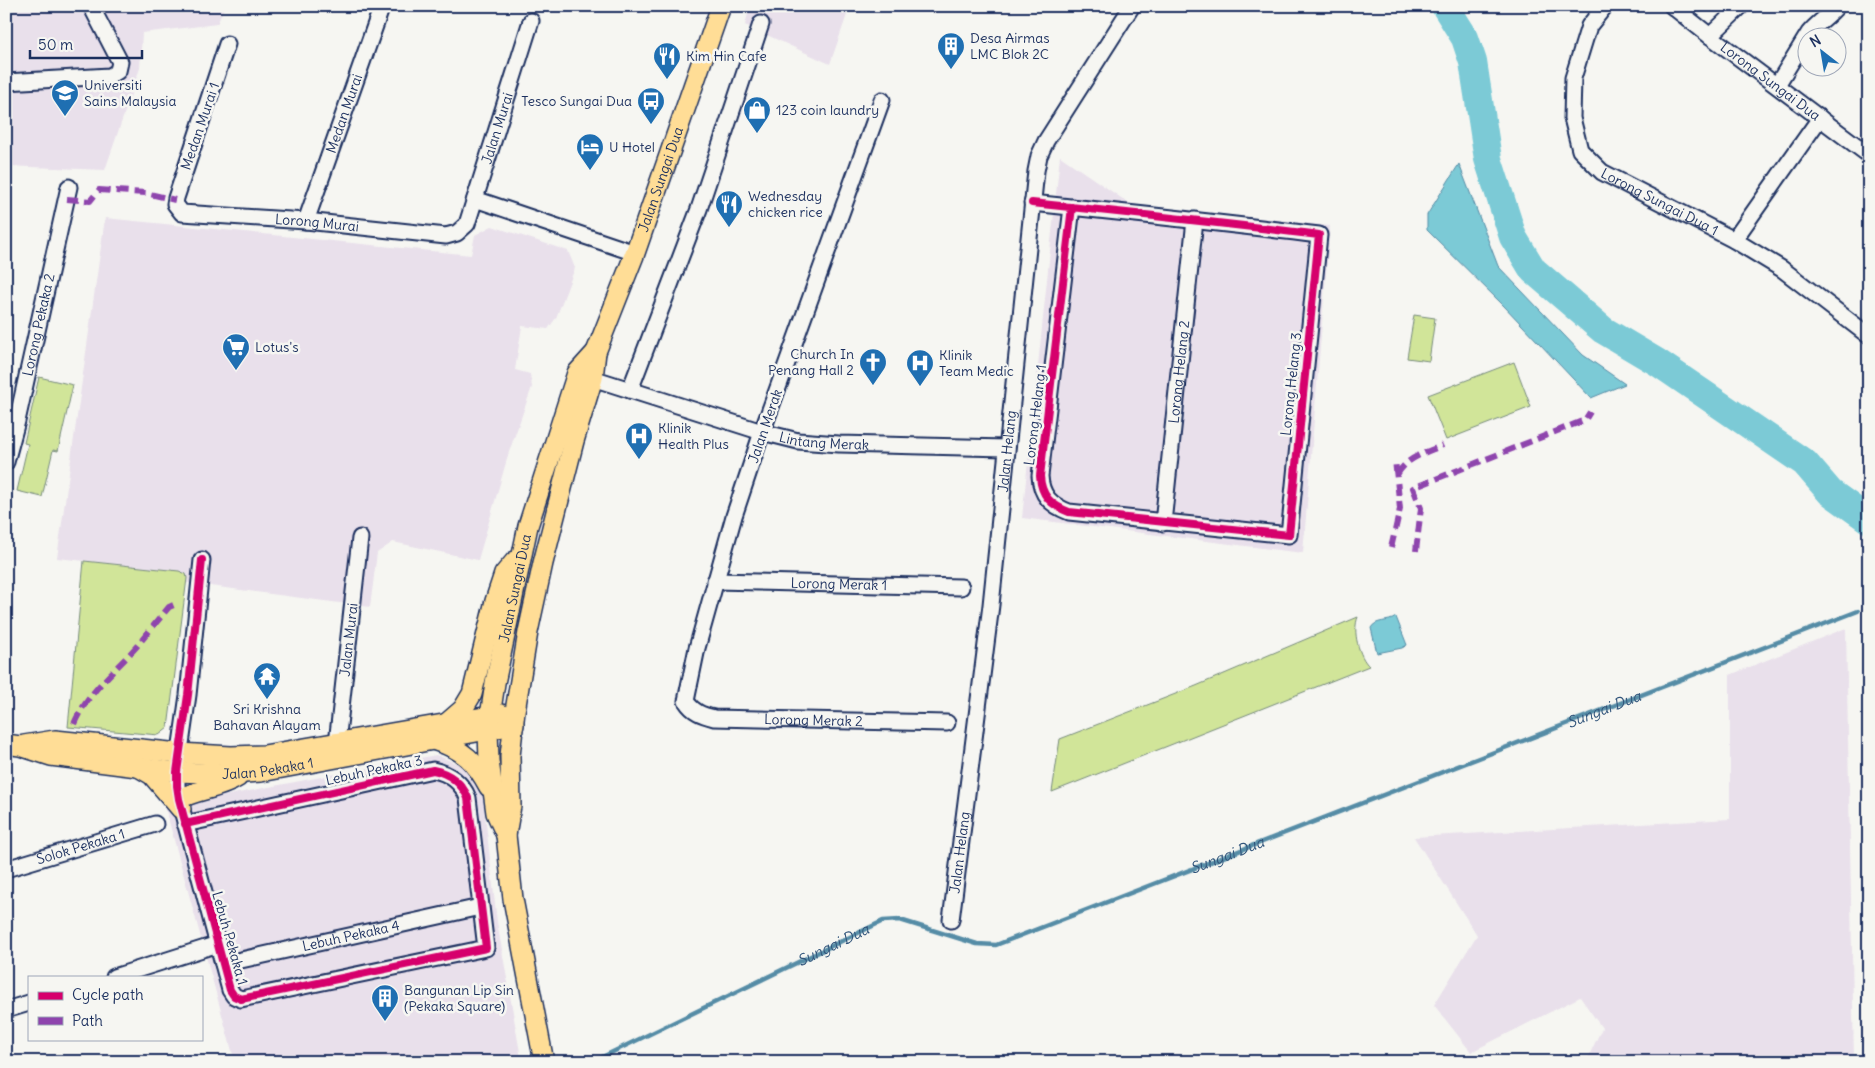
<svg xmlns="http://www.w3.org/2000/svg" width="1875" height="1068" font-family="Delius,sans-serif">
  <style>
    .built { fill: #e9e0eb }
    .green { fill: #d1e599; stroke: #768a7c }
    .water { fill: #7bcad6; stroke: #558ca6 }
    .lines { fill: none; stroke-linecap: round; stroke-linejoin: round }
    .stream { stroke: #558ca6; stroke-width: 4.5 }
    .river { stroke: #7bcad6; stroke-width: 28 }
    .minor-casing { stroke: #1b2f5e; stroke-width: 19 }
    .major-casing { stroke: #1b2f5e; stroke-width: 22 }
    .minor { stroke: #f6f6f2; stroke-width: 15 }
    .major { stroke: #ffdd96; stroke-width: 19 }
    .quiet { stroke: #8e44ad; stroke-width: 6; stroke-dasharray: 12 6; stroke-linecap: butt }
    .cycleway-casing { stroke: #f6f6f2; stroke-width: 11 }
    .cycleway { stroke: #d6006c; stroke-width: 8 }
    .labels { text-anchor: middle; stroke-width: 5; stroke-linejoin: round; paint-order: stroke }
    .poi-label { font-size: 14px; fill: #1b2f5e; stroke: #f6f6f2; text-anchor: start }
    .street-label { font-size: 14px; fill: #1b2f5e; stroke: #f6f6f2 }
    .water-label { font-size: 15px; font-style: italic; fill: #33567c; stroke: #f6f6f2 }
  </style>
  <rect width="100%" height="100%" fill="#f6f6f2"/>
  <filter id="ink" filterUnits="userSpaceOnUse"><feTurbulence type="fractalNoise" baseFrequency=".02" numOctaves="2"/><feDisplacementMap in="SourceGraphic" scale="10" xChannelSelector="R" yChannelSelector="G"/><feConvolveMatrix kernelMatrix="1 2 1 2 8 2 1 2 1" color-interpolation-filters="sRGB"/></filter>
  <g filter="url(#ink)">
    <!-- built -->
    <path class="built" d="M6 6H225L217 24 142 33 140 68 105 170 6 166Z
      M750 6H850L830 64 745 25Z
      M1060 156 1130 204 1330 226 1303 553 1022 518Z
      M105 218 471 255 475 235 492 226 568 251 575 268 556 318 548 329 522 326 515 370 530 374 532 387 509 452 478 560 393 542 377 553 370 607 187 583V578L179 571 57 558Z
      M1846 628 1854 1062H1586L1602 1028 1580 997 1471 1052 1434 1005 1477 935 1414 837 1730 819V675Z
      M436 755 463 766 482 788 497 922 521 1058 498 1062H235L165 807Z"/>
    <!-- green -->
    <path class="green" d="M1414 315 1435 318 1429 361 1407 358Z
      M1514 362 1531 407 1446 440 1428 395Z
      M39 377 73 385 58 451 53 450 42 497 17 491 28 444 24 443Z
      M84 561 179 571 186 574 187 578 168 728 159 735 68 727Z
      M1358 617C1352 631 1359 657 1369 666L1052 792 1060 739 1196 686Z"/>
    <!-- water -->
    <path class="water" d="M1459 164 1498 266 1583 355 1625 384 1591 398 1504 306 1427 230V215Z
      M1396 617 1407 645 1402 648 1377 653 1371 628C1376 619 1388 623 1396 617Z"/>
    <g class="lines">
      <!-- stream -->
      <path class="stream" id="s1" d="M592 1062 883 921 900 920 977 944 996 945 1858 611"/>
      <!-- river -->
      <path class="river" d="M1445 6 1465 38 1473 62 1488 159 1513 237 1533 270 1603 330 1657 362 1805 463 1830 492 1869 520"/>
      <!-- minor casing -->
      <g class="minor-casing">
        <g id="minor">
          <path id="s2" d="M1605 6 1589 26 1573 78 1572 118 1580 150 1602 172 1734 240 1782 269 1869 336"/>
          <path id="s3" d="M1672 6 1710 36 1869 155"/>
          <path d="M1710 36 1741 6"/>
          <path id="s4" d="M227 44 176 198 175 204 182 213 306 221 446 236 457 233 467 224 531 21"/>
          <path d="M6 82 110 76 118 71 120 62 91 6"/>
          <path d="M1777 85 1809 33C1817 23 1828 17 1837 6"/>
          <path id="s5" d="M882 100 762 432 734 516 697 648 686 701C693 712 702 715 714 718L947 723"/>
          <path d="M475 199 635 253"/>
          <path d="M1032 203C1128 213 1223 223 1319 235L1289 535 1069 512C1051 505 1041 496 1040 476L1072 207"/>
          <path id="s6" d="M306 221 382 6"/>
          <path d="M1734 240 1820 118"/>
          <path id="s7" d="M583 375 762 432 798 441 839 444 1006 448"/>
          <path d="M630 390 699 209 761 24"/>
          <path id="s8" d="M6 462 17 421 69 187"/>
          <path id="s9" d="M1163 523 1195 220"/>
          <path id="s10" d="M715 581 961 587"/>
          <path id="s11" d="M337 743 360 538"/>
          <path d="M185 824 433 770C449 773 462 783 468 798L486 948 241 999 234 996 230 990 179 799 177 786V772L188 695 202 560"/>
          <path id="s12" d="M6 869 155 824"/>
          <path id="s13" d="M951 920 991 605 1036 171 1039 156 1046 141 1132 6"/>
          <path id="s14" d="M223 964 480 907"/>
          <path d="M114 977 218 944"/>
          <path d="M6 1010 29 1003"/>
        </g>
      </g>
      <!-- major casing -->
      <g class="major-casing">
        <g id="major">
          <path d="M448 722 463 709 472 694 495 601 504 574 515 561"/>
          <path d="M436 741C464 750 475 761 489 787"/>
          <path id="s15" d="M6 744 20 746 51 756 177 772 229 774 261 772 514 725"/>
          <path d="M24 745 55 740 179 753 231 756 264 755 501 714"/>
          <path d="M140 768 152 775 181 809"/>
          <path d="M179 799C198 789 220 789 238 777"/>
          <path id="s16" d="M506 835 496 813 489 761 488 730 495 683 528 526 577 373 596 352"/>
          <path id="s17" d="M544 1062 513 899 506 835 511 806 510 756 515 711 528 632 543 563 574 441 593 378 596 352 635 253 721 6"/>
        </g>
      </g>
      <!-- minor -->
      <use href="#minor" class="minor"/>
      <!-- major -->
      <use href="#major" class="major"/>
      <!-- quiet -->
      <path class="quiet" d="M67 199 90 201 99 190 146 193 175 200
        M1397 475C1407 457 1425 453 1443 445
        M1391 548 1400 509 1395 460
        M1416 551 1421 508 1413 488 1585 420 1590 412
        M74 724C87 693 115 671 137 646 148 633 158 620 169 607L176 604"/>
      <!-- cycleway casing -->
      <g class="cycleway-casing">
        <path id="cycleway" d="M1032 203C1128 213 1223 223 1319 235L1289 535 1069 512C1051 505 1041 496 1040 476L1072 207
          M185 824 433 770C449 773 462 783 468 798L486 948 241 999 234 996 230 990 179 799 177 786V772L188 695 202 560"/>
      </g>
      <!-- cycleway -->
      <use href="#cycleway" class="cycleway"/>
    </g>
  </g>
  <!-- icons -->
  <defs>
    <g id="building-pin" transform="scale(1.4375)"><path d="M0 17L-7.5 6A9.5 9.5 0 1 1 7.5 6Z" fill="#1f6fb2" stroke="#f6f6f2"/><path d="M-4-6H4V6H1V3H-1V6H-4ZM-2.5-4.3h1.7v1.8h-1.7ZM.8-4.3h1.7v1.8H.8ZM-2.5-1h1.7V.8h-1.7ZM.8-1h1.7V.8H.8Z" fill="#fff"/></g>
    <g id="restaurant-pin" transform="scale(1.4375)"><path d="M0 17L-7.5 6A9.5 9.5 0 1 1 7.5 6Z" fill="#1f6fb2" stroke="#f6f6f2"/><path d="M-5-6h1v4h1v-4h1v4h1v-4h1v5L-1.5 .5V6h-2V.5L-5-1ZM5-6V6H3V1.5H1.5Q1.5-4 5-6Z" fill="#fff"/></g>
    <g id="university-pin" transform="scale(1.4375)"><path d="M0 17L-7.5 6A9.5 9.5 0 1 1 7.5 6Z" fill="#1f6fb2" stroke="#f6f6f2"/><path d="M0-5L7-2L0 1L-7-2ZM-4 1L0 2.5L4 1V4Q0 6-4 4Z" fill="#fff"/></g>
    <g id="bus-pin" transform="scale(1.4375)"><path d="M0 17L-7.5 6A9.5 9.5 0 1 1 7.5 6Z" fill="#1f6fb2" stroke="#f6f6f2"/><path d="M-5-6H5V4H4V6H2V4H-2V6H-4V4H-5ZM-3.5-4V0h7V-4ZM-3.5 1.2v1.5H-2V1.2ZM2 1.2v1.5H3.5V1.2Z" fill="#fff"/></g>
    <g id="shop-pin" transform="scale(1.4375)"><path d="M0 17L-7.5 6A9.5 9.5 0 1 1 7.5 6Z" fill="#1f6fb2" stroke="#f6f6f2"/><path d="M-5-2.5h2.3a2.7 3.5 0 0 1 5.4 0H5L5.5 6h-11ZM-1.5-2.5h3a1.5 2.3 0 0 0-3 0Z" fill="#fff"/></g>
    <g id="hotel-pin" transform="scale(1.4375)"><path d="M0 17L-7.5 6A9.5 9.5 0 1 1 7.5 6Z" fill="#1f6fb2" stroke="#f6f6f2"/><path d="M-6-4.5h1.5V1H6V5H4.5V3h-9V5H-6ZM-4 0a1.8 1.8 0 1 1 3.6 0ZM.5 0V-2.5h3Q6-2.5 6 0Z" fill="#fff"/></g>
    <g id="supermarket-pin" transform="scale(1.4375)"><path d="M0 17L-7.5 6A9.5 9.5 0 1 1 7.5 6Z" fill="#1f6fb2" stroke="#f6f6f2"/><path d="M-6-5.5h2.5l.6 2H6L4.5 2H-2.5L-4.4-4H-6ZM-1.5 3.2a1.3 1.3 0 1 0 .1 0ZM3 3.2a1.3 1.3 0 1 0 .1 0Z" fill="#fff"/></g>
    <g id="church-pin" transform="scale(1.4375)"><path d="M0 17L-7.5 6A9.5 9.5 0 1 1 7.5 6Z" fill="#1f6fb2" stroke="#f6f6f2"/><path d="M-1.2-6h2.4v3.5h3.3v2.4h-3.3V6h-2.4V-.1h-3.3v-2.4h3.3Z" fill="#fff"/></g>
    <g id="hospital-pin" transform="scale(1.4375)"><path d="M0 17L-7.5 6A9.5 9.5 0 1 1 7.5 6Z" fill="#1f6fb2" stroke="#f6f6f2"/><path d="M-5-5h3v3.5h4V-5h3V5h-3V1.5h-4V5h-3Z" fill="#fff"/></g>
    <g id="temple-pin" transform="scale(1.4375)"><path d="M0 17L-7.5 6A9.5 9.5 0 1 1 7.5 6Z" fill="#1f6fb2" stroke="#f6f6f2"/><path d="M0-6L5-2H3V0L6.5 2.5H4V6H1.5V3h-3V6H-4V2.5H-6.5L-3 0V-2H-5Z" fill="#fff"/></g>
  </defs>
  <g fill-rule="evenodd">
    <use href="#building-pin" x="951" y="46"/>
    <use href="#restaurant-pin" x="667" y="56"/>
    <use href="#university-pin" x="65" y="93"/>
    <use href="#bus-pin" x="651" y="101"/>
    <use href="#shop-pin" x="757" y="110"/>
    <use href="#hotel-pin" x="590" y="147"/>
    <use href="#restaurant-pin" x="729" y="204"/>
    <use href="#supermarket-pin" x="236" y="347"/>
    <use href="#church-pin" x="873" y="362"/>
    <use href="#hospital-pin" x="920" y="363"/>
    <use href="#hospital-pin" x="639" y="436"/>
    <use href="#temple-pin" x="267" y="676"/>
    <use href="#building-pin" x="385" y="998"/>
  </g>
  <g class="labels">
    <!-- poi labels -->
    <g class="poi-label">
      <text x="970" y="43">Desa Airmas<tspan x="970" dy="16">LMC Blok 2C</tspan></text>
      <text x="686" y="61">Kim Hin Cafe</text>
      <text x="84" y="90">Universiti<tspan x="84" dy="16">Sains Malaysia</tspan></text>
      <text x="632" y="106" text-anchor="end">Tesco Sungai Dua</text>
      <text x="776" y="115">123 coin laundry</text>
      <text x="609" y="152">U Hotel</text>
      <text x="748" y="201">Wednesday<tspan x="748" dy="16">chicken rice</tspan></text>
      <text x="255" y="352">Lotus's</text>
      <text x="854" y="359" text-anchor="end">Church In<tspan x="854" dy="16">Penang Hall 2</tspan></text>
      <text x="939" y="360">Klinik<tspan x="939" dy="16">Team Medic</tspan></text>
      <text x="658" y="433">Klinik<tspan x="658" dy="16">Health Plus</tspan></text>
      <text x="267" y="714" text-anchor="middle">Sri Krishna<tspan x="267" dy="16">Bahavan Alayam</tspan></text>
      <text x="404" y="995">Bangunan Lip Sin<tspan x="404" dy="16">(Pekaka Square)</tspan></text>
    </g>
    <!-- street labels -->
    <g class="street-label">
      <text dy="5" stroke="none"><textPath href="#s3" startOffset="124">Lorong Sungai Dua</textPath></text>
      <text dy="5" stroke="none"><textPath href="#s6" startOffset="114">Medan Murai</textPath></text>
      <text transform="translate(200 126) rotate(-71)" y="5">Medan Murai 1</text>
      <text dy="5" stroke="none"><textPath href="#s4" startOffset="570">Jalan Murai</textPath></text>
      <text dy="5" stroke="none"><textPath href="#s17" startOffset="908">Jalan Sungai Dua</textPath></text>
      <text dy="5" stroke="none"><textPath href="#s2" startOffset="249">Lorong Sungai Dua 1</textPath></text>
      <text dy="5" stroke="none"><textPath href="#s4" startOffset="315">Lorong Murai</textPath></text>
      <text dy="5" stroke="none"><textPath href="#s8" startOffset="141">Lorong Pekaka 2</textPath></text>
      <text dy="5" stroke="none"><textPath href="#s9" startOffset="152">Lorong Helang 2</textPath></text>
      <text transform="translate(1291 384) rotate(-84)" y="5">Lorong Helang 3</text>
      <text transform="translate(1035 415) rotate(-83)" y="5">Lorong Helang 1</text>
      <text transform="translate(765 426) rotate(-71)" y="5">Jalan Merak</text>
      <text dy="5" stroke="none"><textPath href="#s7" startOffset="251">Lintang Merak</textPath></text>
      <text dy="5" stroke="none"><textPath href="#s13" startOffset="472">Jalan Helang</textPath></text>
      <text dy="5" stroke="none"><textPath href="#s10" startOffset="124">Lorong Merak 1</textPath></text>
      <text dy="5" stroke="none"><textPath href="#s16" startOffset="252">Jalan Sungai Dua</textPath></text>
      <text dy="5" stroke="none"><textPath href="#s11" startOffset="104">Jalan Murai</textPath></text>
      <text dy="5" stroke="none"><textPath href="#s5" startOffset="766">Lorong Merak 2</textPath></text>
      <text dy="5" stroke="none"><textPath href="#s15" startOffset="265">Jalan Pekaka 1</textPath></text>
      <text transform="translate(374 770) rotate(-12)" y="5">Lebuh Pekaka 3</text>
      <text dy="5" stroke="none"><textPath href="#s12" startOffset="78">Solok Pekaka 1</textPath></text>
      <text dy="5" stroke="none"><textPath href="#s13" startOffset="68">Jalan Helang</textPath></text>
      <text dy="5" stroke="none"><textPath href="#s14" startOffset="131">Lebuh Pekaka 4</textPath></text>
      <text transform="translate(230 938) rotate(74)" y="5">Lebuh Pekaka 1</text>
    </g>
    <!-- water labels -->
    <g class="water-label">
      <text dy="5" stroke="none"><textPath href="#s1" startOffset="1092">Sungai Dua</textPath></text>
      <text dy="5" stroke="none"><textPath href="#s1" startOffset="688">Sungai Dua</textPath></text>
      <text dy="5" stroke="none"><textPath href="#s1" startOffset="268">Sungai Dua</textPath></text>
    </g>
  </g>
  <!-- margin -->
  <rect width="1875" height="1068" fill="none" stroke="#f6f6f2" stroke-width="25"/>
  <rect x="12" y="12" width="1850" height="1043" fill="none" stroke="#1b2f5e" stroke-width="2" filter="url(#ink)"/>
  <!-- legend -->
  <rect x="28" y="976" width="175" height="65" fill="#f6f6f2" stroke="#9ea6b7"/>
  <rect x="38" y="992" width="25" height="8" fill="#d6006c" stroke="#9ea6b7"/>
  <text x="72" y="1000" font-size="15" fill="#1b2f5e">Cycle path</text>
  <rect x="38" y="1017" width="25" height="8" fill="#8e44ad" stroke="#9ea6b7"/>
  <text x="72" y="1026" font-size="15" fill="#1b2f5e">Path</text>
  <!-- north arrow -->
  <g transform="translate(1822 52) rotate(329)"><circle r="24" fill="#f6f6f2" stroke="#9ea6b7"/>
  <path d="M0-4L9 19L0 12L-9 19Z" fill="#1f6fb2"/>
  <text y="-8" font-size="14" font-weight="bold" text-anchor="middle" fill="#1b2f5e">N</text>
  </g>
  <!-- scale -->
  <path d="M30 50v8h112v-8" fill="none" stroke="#1b2f5e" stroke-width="2.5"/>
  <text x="38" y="50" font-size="15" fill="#1b2f5e" stroke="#f6f6f2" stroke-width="4" paint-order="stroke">50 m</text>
</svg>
